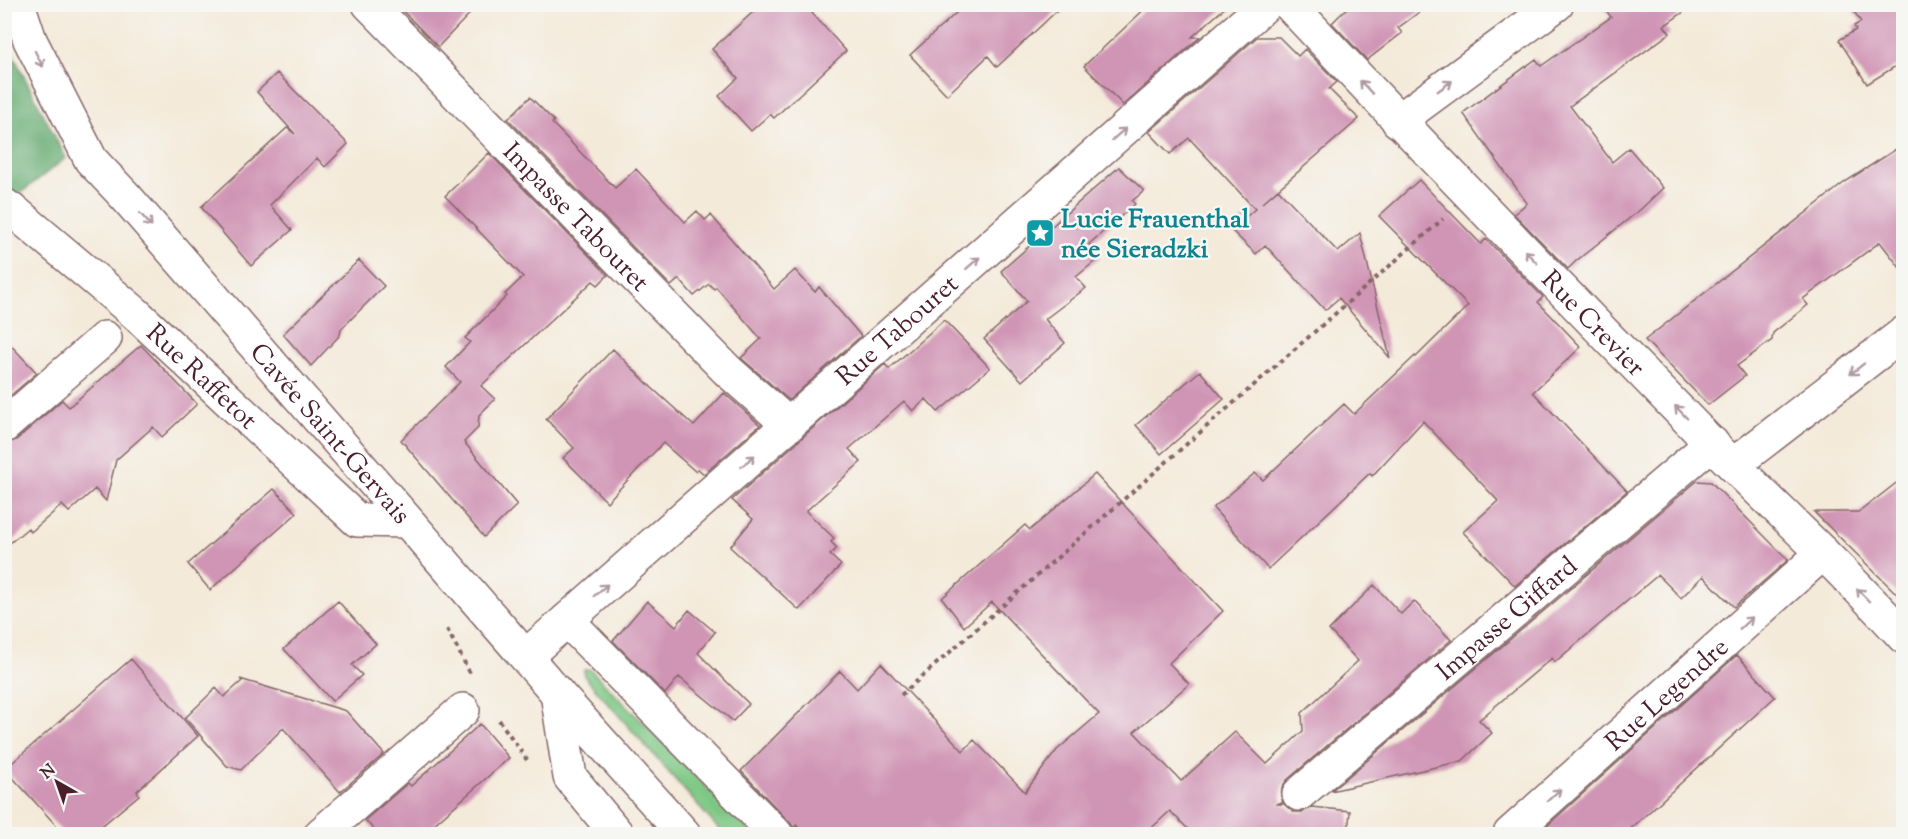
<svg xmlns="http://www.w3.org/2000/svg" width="1908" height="839" font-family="'Sorts Mill Goudy',serif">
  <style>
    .green { fill: #7dc784; stroke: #647358; stroke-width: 1.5 }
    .forest { fill: #66ac72; stroke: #58664e; stroke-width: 1.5 }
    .building { fill: #d094b5 }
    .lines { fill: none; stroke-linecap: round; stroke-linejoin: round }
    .minor-casing { stroke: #866668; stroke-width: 36 }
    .path { stroke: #866668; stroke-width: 4; stroke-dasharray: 4.5 4.5; stroke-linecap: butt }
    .minor { stroke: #fff; stroke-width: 33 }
    .oneway { stroke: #ae9aa0 }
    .labels { text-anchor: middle; stroke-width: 5; stroke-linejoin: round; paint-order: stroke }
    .street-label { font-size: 26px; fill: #4a1f2b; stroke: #f6f6f2 }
    .culture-label { font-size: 26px; font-weight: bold; fill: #0d838f; stroke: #f6f6f2; text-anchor: start }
  </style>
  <rect width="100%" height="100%" fill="#f6f6f2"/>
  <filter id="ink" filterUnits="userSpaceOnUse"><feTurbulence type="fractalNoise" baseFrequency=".0167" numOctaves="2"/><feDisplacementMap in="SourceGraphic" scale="12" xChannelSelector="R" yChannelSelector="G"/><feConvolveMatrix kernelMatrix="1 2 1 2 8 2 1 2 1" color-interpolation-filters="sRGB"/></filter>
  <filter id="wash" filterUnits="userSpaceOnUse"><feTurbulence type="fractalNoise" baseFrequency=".008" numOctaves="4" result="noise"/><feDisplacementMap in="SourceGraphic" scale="24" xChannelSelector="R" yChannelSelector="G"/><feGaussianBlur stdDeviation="1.35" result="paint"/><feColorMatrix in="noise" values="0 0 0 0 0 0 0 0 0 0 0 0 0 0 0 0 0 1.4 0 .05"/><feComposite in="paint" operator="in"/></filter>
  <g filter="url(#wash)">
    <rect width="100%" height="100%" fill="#f4eada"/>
    <!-- green -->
    <path class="green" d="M590 669 753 834H723L584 676V670Z"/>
    <!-- forest -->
    <path class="forest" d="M4 37 66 158 14 198 5 192Z"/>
    <g id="blocks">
      <!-- building -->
      <path class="building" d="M396 4H479L438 47Z
        M762 4H804L846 51 774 118 770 114 751 131 719 96 738 78 712 49Z
        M966 4H1064L997 67 988 56 947 95 910 55Z
        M1150 4H1229L1192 37H1200L1123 105 1084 66Z
        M1351 4H1430L1398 28 1402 33 1367 60 1332 23Z
        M1601 4H1695L1664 26 1670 33 1570 106 1612 162 1629 148 1663 188 1641 209 1576 261 1568 269 1514 214 1527 203 1463 113 1536 59 1541 66 1611 17Z
        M1849 4H1904V61L1867 84 1839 40 1856 30 1854 26 1861 22Z
        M1257 37H1279L1298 56 1305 49 1337 82 1329 89 1359 119 1262 203 1278 189 1338 252 1360 233 1390 358 1339 298 1325 310 1265 245 1256 254 1231 230 1255 209 1189 138 1170 154 1149 132Z
        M277 73 348 144 325 167 317 158 270 205 292 230 251 266 201 207 287 128 295 134 257 92Z
        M530 97 554 121 552 123 615 188 636 169 685 222 697 211 705 220 711 215 774 289 795 270 815 292 819 287 861 336 789 400 741 358 761 339 716 287 714 289 709 284 694 296 679 279 671 286 508 119Z
        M1904 144V273L1880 242 1803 299 1808 305 1773 333 1772 340 1737 366 1745 376 1708 405 1645 340 1845 182Z
        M489 153 608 275 598 285 593 281 481 386 495 399 479 415 478 428 464 442 517 505 484 537 401 440 460 382 446 367 470 342 465 338 507 296 505 294 523 277 445 196Z
        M1119 167 1144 191 1132 201 1135 204 1089 244 1100 257 1076 277 1086 288 1045 319 1065 343 1022 381 984 339 1027 301 1001 271Z
        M1419 180 1481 244 1486 239 1543 297 1538 302 1581 347 1533 392 1627 491 1515 586 1463 532 1498 501 1423 421 1372 476 1370 473 1268 569 1213 508 1255 473 1263 480 1344 404 1354 414 1415 356 1416 357 1468 306 1379 216Z
        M359 260 384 286 341 329 340 335 311 366 283 334Z
        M944 320 990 368 938 412 926 399 913 411 904 401 849 449 861 462 806 511 834 538 831 542 837 548 830 555 841 565 799 610 730 547 753 519 732 500 885 364 889 369Z
        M4 338 37 373 4 401Z
        M141 345 197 404 162 437 153 427 116 460 106 501 95 489 69 512 62 505 31 532 28 528 4 548V444L16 440 62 400 69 407Z
        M613 349 652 388 694 426 724 393 760 425 704 474 698 469 695 471 663 443 607 502 563 458 574 448 546 419Z
        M1200 371 1224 399 1161 454 1136 425Z
        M1095 474 1223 611 1169 663 1189 684 1134 732 1181 781 1235 732 1267 764 1303 731 1302 713 1358 661 1329 630 1374 585 1401 614 1414 601 1451 640 1287 780 1282 787 1281 797 1283 802 1276 804H1284L1293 812H1303L1312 807 1350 811 1348 834H1193L1170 811 1145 834H805L796 825 795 828 741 771 840 671 857 689 881 663 963 751 974 740 1025 792 1057 750 1099 714 992 602 964 627 942 598 1025 525 1030 530Z
        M1904 477V601L1814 512H1859Z
        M1697 481 1711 482 1788 560 1734 607 1703 576 1681 598 1658 575 1555 662 1552 658 1479 720 1492 733 1462 761 1331 791Z
        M274 489 297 513 210 590 188 564Z
        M338 601 376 644 352 665 362 675 332 701 284 649Z
        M647 601 676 626 689 610 715 632 698 653 749 704 733 721 679 677 665 694 613 641Z
        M1737 655 1775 697 1625 834H1538Z
        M131 659 198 736 137 791 139 795 92 834H64L5 769Z
        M240 679 346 711 384 754 340 792 283 728 241 770 227 766 185 718 216 688 224 697 242 681Z
        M480 724 509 758 423 834H378L365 820 408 783 411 786Z"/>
    </g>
  </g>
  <g filter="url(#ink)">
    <use href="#blocks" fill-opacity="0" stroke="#866668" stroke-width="1.5"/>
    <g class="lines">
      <!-- minor casing -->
      <g class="minor-casing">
        <g id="minor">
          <path id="s1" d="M18 4 30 40 91 160 126 197 557 693 684 834"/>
          <path id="s2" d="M369 4 727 370 789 425"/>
          <path id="s3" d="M1289 4C1427 152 1568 296 1709 441 1774 507 1842 568 1904 637"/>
          <path d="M1398 121 1557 4"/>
          <path id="s4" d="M4 205 16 213 135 313 357 520 407 521"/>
          <path d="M4 426 105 338"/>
          <path d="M1733 465 1904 333"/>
          <path d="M567 620 776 834"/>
          <path id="s5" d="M526 656 1266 4"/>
          <path d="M557 693 570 777 617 834"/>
          <path id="s6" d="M1299 794 1712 443"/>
          <path d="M321 834 463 710"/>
          <path id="s7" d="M1510 834 1823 553"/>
        </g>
      </g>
      <!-- path -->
      <path class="path" d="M447 629 470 673
        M901 695 1443 219
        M499 720 527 760"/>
      <!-- minor -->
      <use href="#minor" class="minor"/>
    </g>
    <!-- one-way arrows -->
    <defs><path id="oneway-shaft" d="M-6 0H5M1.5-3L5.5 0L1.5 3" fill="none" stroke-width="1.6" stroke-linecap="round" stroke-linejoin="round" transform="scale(1.5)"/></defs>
    <g class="oneway">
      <use href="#oneway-shaft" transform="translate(39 59) rotate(63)"/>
      <use href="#oneway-shaft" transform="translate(1445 86) rotate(-36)"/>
      <use href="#oneway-shaft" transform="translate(1366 87) rotate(-133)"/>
      <use href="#oneway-shaft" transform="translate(1119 134) rotate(-41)"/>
      <use href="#oneway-shaft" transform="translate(146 220) rotate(49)"/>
      <use href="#oneway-shaft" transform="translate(1531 257) rotate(-134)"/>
      <use href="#oneway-shaft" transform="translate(973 263) rotate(-41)"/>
      <use href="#oneway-shaft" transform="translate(1857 369) rotate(142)"/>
      <use href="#oneway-shaft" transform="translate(1681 412) rotate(-134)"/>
      <use href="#oneway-shaft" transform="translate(748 461) rotate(-41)"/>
      <use href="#oneway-shaft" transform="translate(601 590) rotate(-41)"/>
      <use href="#oneway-shaft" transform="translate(1863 595) rotate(-134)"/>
      <use href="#oneway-shaft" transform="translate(1746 623) rotate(-42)"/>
      <use href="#oneway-shaft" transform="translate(1554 795) rotate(-42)"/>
    </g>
  </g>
  <!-- icons -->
  <defs>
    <g id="sight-square" transform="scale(1.5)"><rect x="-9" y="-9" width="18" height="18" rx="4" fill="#0f9aa8" stroke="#f6f6f2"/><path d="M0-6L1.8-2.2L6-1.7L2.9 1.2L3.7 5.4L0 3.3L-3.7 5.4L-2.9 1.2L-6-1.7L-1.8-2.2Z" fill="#fff"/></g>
  </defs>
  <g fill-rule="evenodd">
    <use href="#sight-square" x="1040" y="233"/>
  </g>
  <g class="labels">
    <!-- street labels -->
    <g class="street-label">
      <text dy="9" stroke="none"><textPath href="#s2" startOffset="297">Impasse Tabouret</textPath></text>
      <text dy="9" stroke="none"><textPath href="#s3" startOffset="441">Rue Crevier</textPath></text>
      <text dy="9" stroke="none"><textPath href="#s5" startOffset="494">Rue Tabouret</textPath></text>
      <text dy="9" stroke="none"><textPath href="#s4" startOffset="262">Rue Raffetot</textPath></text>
      <text dy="9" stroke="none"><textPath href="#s1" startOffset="536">Cavée Saint-Gervais</textPath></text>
      <text dy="9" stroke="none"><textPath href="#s6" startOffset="272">Impasse Giffard</textPath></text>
      <text dy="9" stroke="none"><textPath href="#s7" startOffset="210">Rue Legendre</textPath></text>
    </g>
    <!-- culture labels -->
    <g class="culture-label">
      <text x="1061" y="227">Lucie Frauenthal<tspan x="1061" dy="30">née Sieradzki</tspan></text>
    </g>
  </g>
  <!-- margin -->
  <rect width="1908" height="839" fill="none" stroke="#f6f6f2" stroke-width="24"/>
  <!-- north arrow -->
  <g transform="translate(57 782) rotate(320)" stroke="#f6f6f2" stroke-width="4.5" paint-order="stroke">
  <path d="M0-4.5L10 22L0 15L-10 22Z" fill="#4a1f2b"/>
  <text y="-9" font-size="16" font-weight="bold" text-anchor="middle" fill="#4a1f2b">N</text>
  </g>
</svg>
